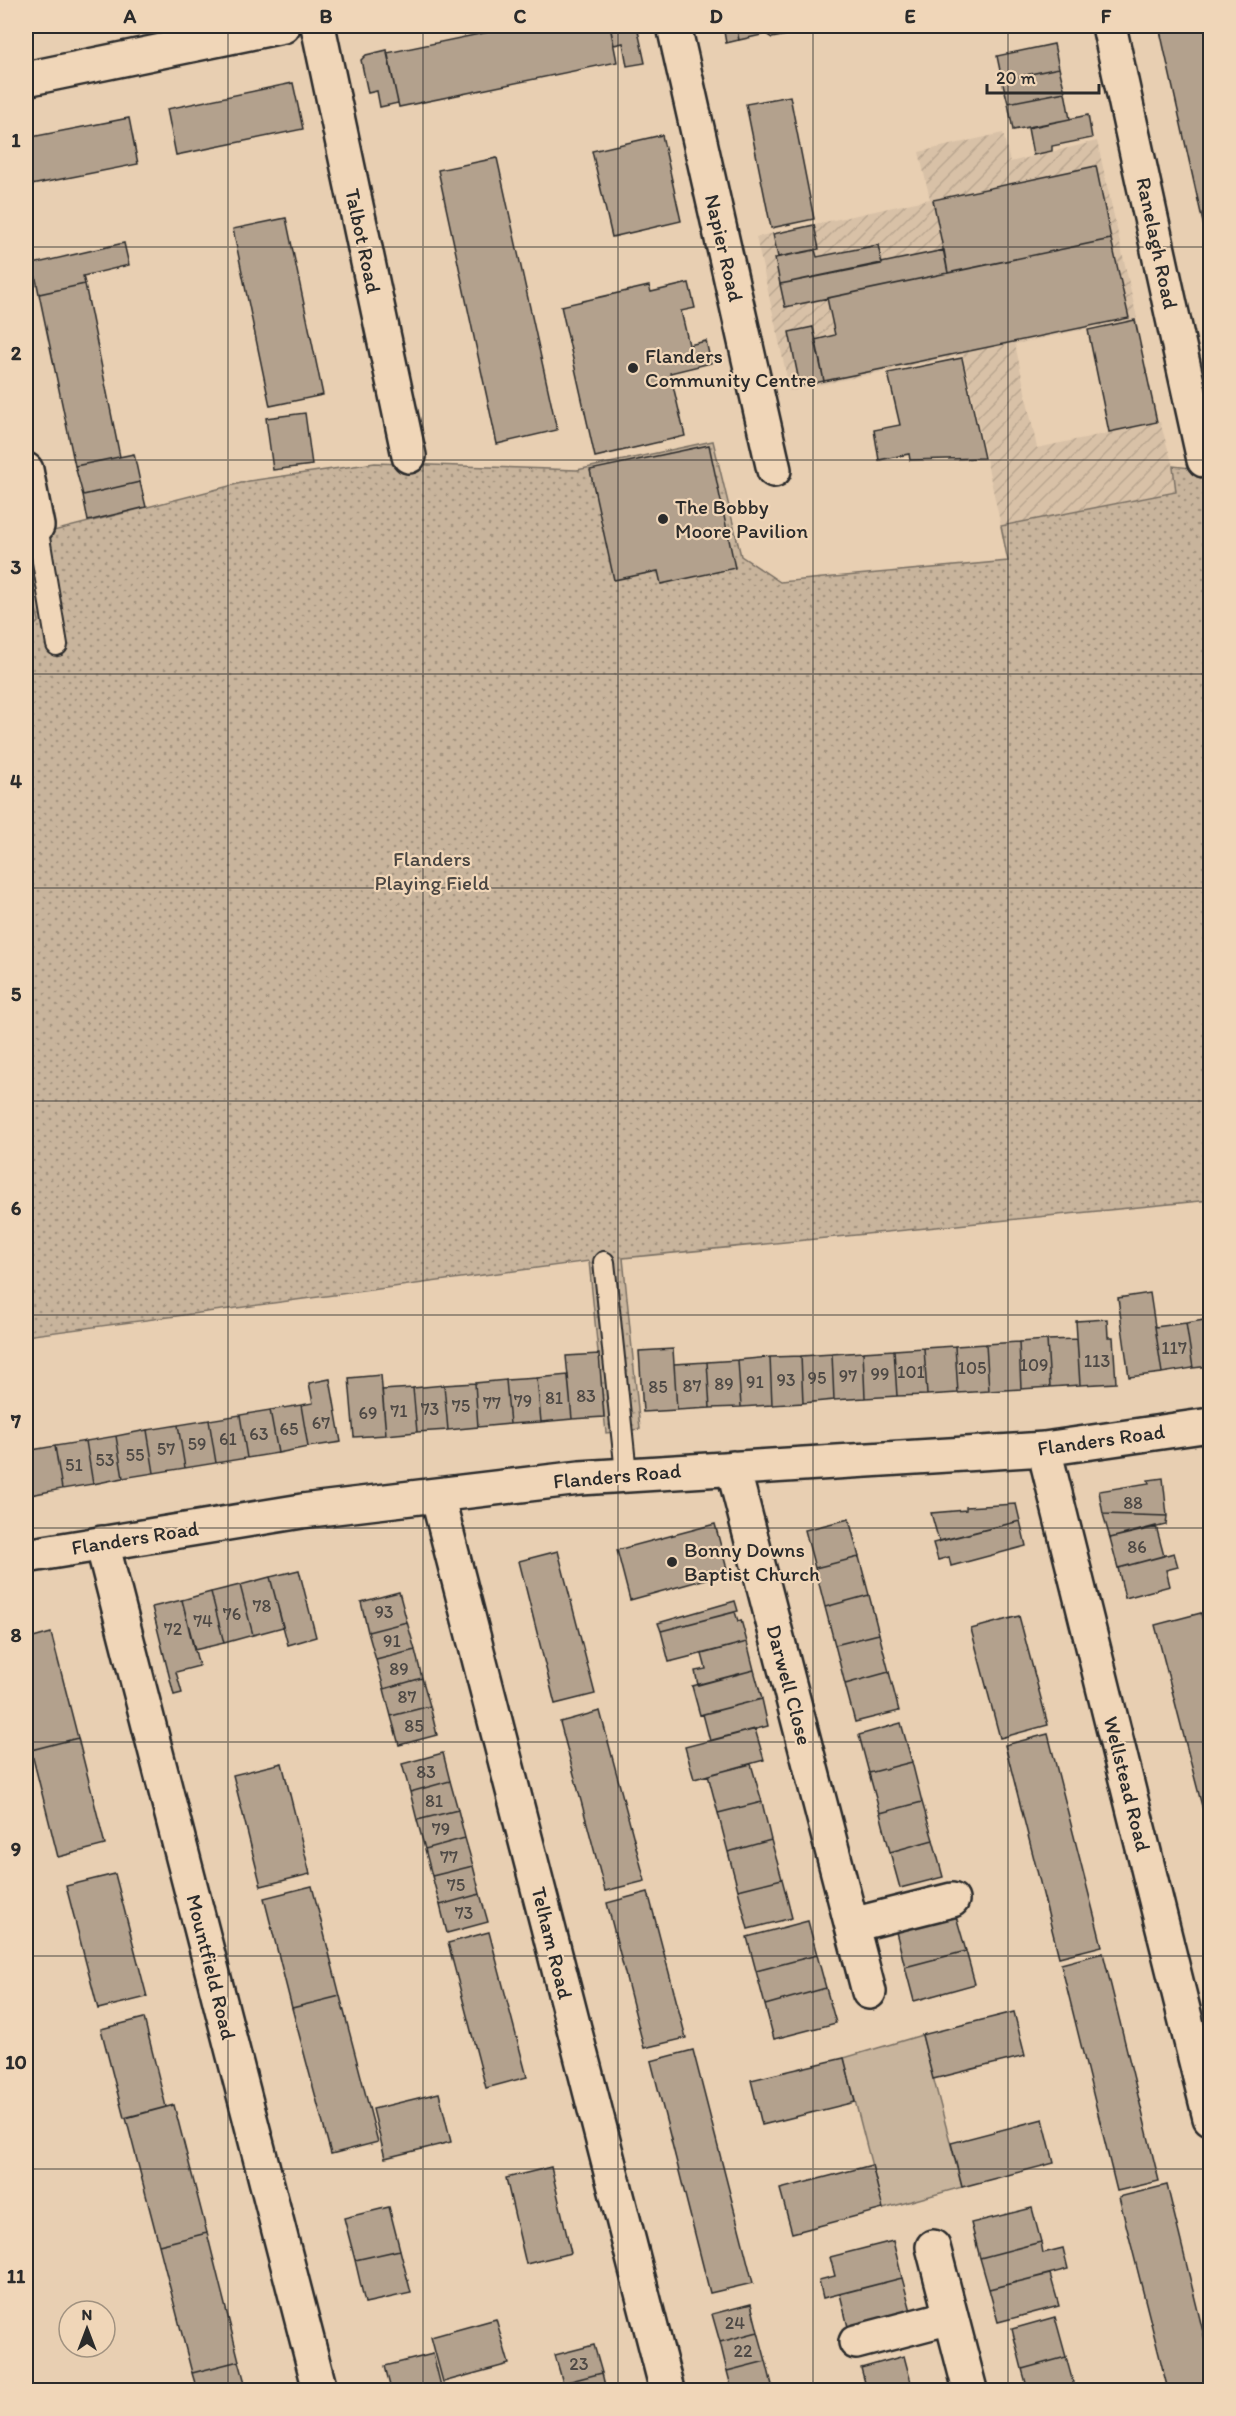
<svg xmlns="http://www.w3.org/2000/svg" width="1236" height="2416" font-family="Itim,sans-serif">
  <style>
    .industrial { fill: url(#industrial-furrows) }
    .grass { fill: #c8b49c; stroke: #7a7064; stroke-width: 1.5 }
    .park { fill: url(#park-dots); stroke: #7a7064; stroke-width: 1.5 }
    .garden { fill: url(#garden-furrows); stroke: #7a7064; stroke-width: 1.5 }
    .building { fill: #b3a18d; stroke: #2b2b2b; stroke-width: 1.5 }
    .lines { fill: none; stroke-linecap: round; stroke-linejoin: round }
    .service-casing { stroke: #2b2b2b; stroke-width: 24 }
    .minor-casing { stroke: #2b2b2b; stroke-width: 38 }
    .service { stroke: #f0d6b8; stroke-width: 20 }
    .minor { stroke: #f0d6b8; stroke-width: 33 }
    .grid { fill: none; stroke: #2b2b2b; stroke-width: 1.5; stroke-opacity: 0.55 }
    .poi-dot { fill: #2b2b2b; stroke: #f0d6b8; stroke-width: 2 }
    .labels { text-anchor: middle; stroke-width: 4.5; stroke-linejoin: round; paint-order: stroke }
    .number-label { font-size: 18px; fill: #4d4844 }
    .street-label { font-size: 21px; fill: #2b2b2b; stroke: #f0d6b8 }
    .poi-label { font-size: 21px; fill: #2b2b2b; stroke: #f0d6b8; text-anchor: start }
    .park-label { font-size: 21px; fill: #4a4642; stroke: #f0d6b8 }
    .neatline { fill: none; stroke: #2b2b2b; stroke-width: 2 }
    .grid-label { font-size: 20px; text-anchor: middle; font-weight: bold; fill: #2b2b2b }
  </style>
  <defs>
    <pattern id="industrial-furrows" width="10" height="10" patternUnits="userSpaceOnUse" patternTransform="scale(1.5)"><rect width="10" height="10" fill="#d8c1a7"/><path d="M-1 1l2-2M0 10L10 0M9 11l2-2" fill="none" stroke="#baa690"/></pattern>
    <pattern id="park-dots" width="8" height="8" patternUnits="userSpaceOnUse" patternTransform="scale(1.5)"><rect width="8" height="8" fill="#c8b49c"/><path d="M2 2h.1M6 6h.1" fill="none" stroke="#a3937f" stroke-width="1.8" stroke-linecap="round"/></pattern>
    <pattern id="garden-furrows" width="10" height="10" patternUnits="userSpaceOnUse" patternTransform="scale(1.5)"><rect width="10" height="10" fill="#c8b49c"/><path d="M-1 1l2-2M0 10L10 0M9 11l2-2" fill="none" stroke="#a3937f"/></pattern>
  </defs>
  <rect width="100%" height="100%" fill="#e8cfb2"/>
  <filter id="ink" filterUnits="userSpaceOnUse"><feTurbulence type="fractalNoise" baseFrequency=".0167" numOctaves="2"/><feDisplacementMap in="SourceGraphic" scale="12" xChannelSelector="R" yChannelSelector="G"/><feConvolveMatrix kernelMatrix="1 2 1 2 8 2 1 2 1" color-interpolation-filters="sRGB"/></filter>
  <g filter="url(#ink)">
    <!-- industrial -->
    <path class="industrial" d="M1003 133 1010 162 1097 141 1137 318 1015 344 1037 448 1160 422 1173 466 1176 492 1001 526 963 355 790 391 756 237 930 199 919 152Z"/>
    <!-- grass -->
    <path class="grass" d="M922 2035 962 2187 883 2209 844 2058Z"/>
    <!-- park -->
    <path class="park" d="M713 441 741 556 780 582 1008 561 1001 526 1176 492 1173 466 1210 470V1200L623 1258 640 1429 606 1433 589 1261 26 1336V538L249 481 375 463 577 470Z"/>
    <!-- garden -->
    <path class="garden" d="M26 569 39 621 26 634Z"/>
    <!-- building -->
    <path class="building" d="M26 26H54L26 32Z
      M518 26H610L617 62 399 107 387 53Z
      M610 26H637L645 63 627 66 623 43 614 45Z
      M723 26H736L739 40 726 43Z
      M736 26H765L766 34 739 40Z
      M765 26H792L793 34 772 38 766 34Z
      M1159 26H1206L1210 45V254Z
      M1054 44 1059 68 1002 80 997 56Z
      M387 50 398 103 380 107 377 91 368 93 361 60 366 55Z
      M1059 68 1065 92 1008 103 1002 80Z
      M293 83 303 129 176 155 167 109Z
      M1065 92 1070 119 1013 130 1008 103Z
      M790 96 814 219 771 228 746 104Z
      M1088 115 1092 138 1052 146V151L1033 155 1028 128Z
      M129 118 138 164 26 186V138Z
      M662 135 681 221 612 237 592 151Z
      M497 158 557 430 497 444 438 170Z
      M1096 166 1111 239 948 273 933 200Z
      M286 218 323 395 270 406 233 229Z
      M814 225 819 249 778 257 773 234Z
      M1111 239 1129 318 824 381 815 340 835 335 827 298Z
      M124 243 129 265 83 276 85 284 39 294 33 264Z
      M878 245 882 264 780 284 775 258 815 250 817 257Z
      M944 250 948 273 785 307 780 284Z
      M689 283 695 308 681 311 689 345 706 341 711 363 670 373 685 436 595 457 561 306 649 286 651 292Z
      M85 284 120 457 75 466 39 294Z
      M1135 320 1157 422 1109 432 1088 330Z
      M813 327 824 381 800 386 789 332Z
      M962 358 984 458 910 460 909 454 879 460 874 430 900 425 888 373Z
      M305 413 312 465 273 470 266 418Z
      M709 445 735 568 661 584 658 571 614 580 590 470Z
      M134 454 140 482 83 495 75 466Z
      M140 482 146 507 88 521 83 495Z
      M1150 1293 1162 1373 1129 1377 1118 1298Z
      M1107 1319 1108 1337H1113L1116 1383 1080 1385 1076 1321Z
      M1210 1319V1366L1193 1368 1186 1323Z
      M1186 1323 1193 1368 1162 1373 1155 1327Z
      M1077 1339 1080 1385 1050 1387 1047 1340Z
      M1047 1340 1050 1387 1021 1389 1019 1342Z
      M1019 1342 1021 1389 989 1391 986 1344Z
      M986 1344 989 1391 958 1393 955 1346Z
      M955 1346 958 1393 927 1395 924 1348Z
      M924 1348 927 1395 897 1396 894 1350Z
      M673 1349 677 1410 643 1412 639 1351Z
      M894 1350 897 1396 865 1398 863 1352Z
      M863 1352 865 1398 834 1400 832 1354Z
      M599 1354 604 1417 572 1419 566 1356Z
      M832 1354 834 1400 803 1403 801 1356Z
      M801 1356 803 1403 772 1405 770 1357Z
      M770 1357 772 1405 741 1407 738 1360Z
      M738 1360 741 1407 710 1408 707 1362Z
      M707 1362 710 1408 677 1410 674 1364Z
      M381 1375 386 1435 354 1437 349 1378Z
      M568 1375 572 1419 541 1422 537 1378Z
      M537 1378 541 1422 510 1424 506 1380Z
      M330 1379 341 1442 308 1447 301 1405 313 1403 309 1383Z
      M506 1380 510 1424 478 1427 475 1383Z
      M475 1383 478 1427 448 1430 444 1385Z
      M444 1385 448 1430 417 1432 413 1388Z
      M413 1388 417 1432 386 1435 382 1390Z
      M301 1405 308 1447 278 1453 270 1410Z
      M270 1410 278 1453 247 1458 240 1415Z
      M240 1415 247 1458 216 1463 209 1420Z
      M209 1420 216 1463 185 1468 178 1425Z
      M178 1425 185 1468 154 1473 147 1430Z
      M147 1430 154 1473 123 1478 116 1436Z
      M116 1436 123 1478 93 1484 86 1441Z
      M86 1441 93 1484 62 1489 55 1446Z
      M55 1446 62 1489 30 1495 26 1472V1451Z
      M1163 1478 1167 1516 1103 1514 1099 1491 1149 1483 1148 1480Z
      M1016 1504 1020 1521 939 1541 931 1513 966 1510V1507Z
      M1103 1514 1167 1516 1166 1525 1110 1538Z
      M849 1519 859 1557 815 1568 805 1530Z
      M1020 1521 1026 1546 951 1566 949 1557 938 1560 933 1543Z
      M715 1524 728 1573 630 1600 617 1550Z
      M1156 1526 1164 1556 1118 1568 1110 1538Z
      M558 1551 595 1694 555 1704 519 1561Z
      M1174 1553 1178 1567 1166 1570 1170 1586 1125 1598 1118 1568Z
      M859 1557 869 1595 825 1607 815 1568Z
      M299 1570 316 1637 288 1645 270 1577Z
      M270 1577 283 1627 253 1635 240 1585Z
      M240 1585 253 1635 224 1643 211 1592Z
      M211 1592 224 1643 194 1650 182 1600Z
      M399 1592 407 1622 368 1632 361 1602Z
      M869 1595 879 1634 835 1645 825 1607Z
      M182 1600 199 1666 176 1672 182 1693 174 1695 152 1607Z
      M735 1601 738 1611 661 1631 658 1623Z
      M735 1612 738 1621 741 1620 747 1642 669 1662 661 1631Z
      M1201 1613 1210 1649V1837L1155 1625Z
      M1019 1616 1048 1725 1000 1738 971 1629Z
      M407 1622 415 1650 376 1660 368 1632Z
      M51 1633 78 1738 31 1750 26 1729V1640Z
      M879 1634 889 1672 845 1684 835 1645Z
      M747 1642 754 1670 698 1685 695 1671 706 1669 702 1654Z
      M415 1650 422 1678 384 1689 376 1660Z
      M754 1670 762 1699 700 1715 692 1686Z
      M889 1672 899 1711 855 1722 845 1684Z
      M422 1678 430 1706 391 1716 384 1689Z
      M762 1699 768 1726 710 1741 703 1714Z
      M430 1706 437 1735 399 1745 391 1716Z
      M600 1711 645 1881 605 1891 560 1722Z
      M901 1723 912 1762 869 1773 859 1735Z
      M755 1729 764 1760 694 1779 685 1747Z
      M1048 1734 1102 1946 1059 1957 1005 1745Z
      M78 1738 105 1845 58 1857 31 1750Z
      M443 1753 450 1781 410 1792 402 1764Z
      M912 1762 922 1802 880 1813 869 1773Z
      M282 1763 310 1874 261 1886 233 1775Z
      M751 1764 762 1802 718 1813 708 1775Z
      M450 1781 458 1810 417 1820 410 1792Z
      M762 1802 771 1840 728 1852 718 1813Z
      M922 1802 933 1840 890 1852 880 1813Z
      M458 1810 465 1838 425 1849 417 1820Z
      M465 1838 473 1866 432 1876 425 1849Z
      M771 1840 782 1879 738 1890 728 1852Z
      M933 1840 943 1877 900 1888 890 1852Z
      M473 1866 480 1894 440 1905 432 1876Z
      M115 1874 147 1997 98 2009 66 1886Z
      M782 1879 792 1918 748 1929 738 1890Z
      M312 1886 340 1996 292 2008 264 1898Z
      M648 1892 686 2038 644 2048 607 1903Z
      M480 1894 488 1922 447 1933 440 1905Z
      M956 1916 966 1951 905 1967 896 1932Z
      M808 1921 817 1955 756 1971 747 1937Z
      M489 1932 527 2077 486 2088 448 1943Z
      M966 1951 975 1984 914 2001 905 1967Z
      M1103 1953 1159 2181 1117 2191 1061 1964Z
      M817 1955 826 1988 765 2005 756 1971Z
      M826 1988 836 2023 774 2039 765 2005Z
      M340 1996 378 2142 331 2154 292 2008Z
      M1014 2012 1025 2056 933 2079 922 2035Z
      M144 2018 166 2107 124 2118 101 2029Z
      M693 2050 753 2283 710 2293 651 2061Z
      M844 2058 855 2102 762 2125 751 2080Z
      M439 2093 451 2142 385 2158 373 2109Z
      M174 2105 207 2233 159 2245 126 2118Z
      M1043 2119 1054 2163 962 2187 951 2143Z
      M872 2165 883 2209 792 2233 780 2189Z
      M551 2167 571 2253 526 2264 506 2178Z
      M1167 2185 1210 2360V2390H1168L1119 2197Z
      M389 2207 400 2250 355 2260 344 2218Z
      M1032 2208 1041 2242 980 2258 971 2223Z
      M207 2233 239 2361 192 2373 159 2245Z
      M893 2241 902 2278 823 2298 819 2280 835 2276 830 2257Z
      M1041 2242 1043 2253 1063 2248 1068 2269 989 2289 980 2258Z
      M400 2250 411 2293 365 2303 355 2260Z
      M1050 2274 1059 2306 998 2322 989 2289Z
      M902 2278 911 2311 848 2327 840 2294Z
      M751 2304 758 2332 720 2342 712 2314Z
      M1055 2317 1066 2357 1022 2369 1012 2329Z
      M496 2319 509 2364 443 2382 431 2337Z
      M758 2332 766 2361 727 2371 720 2342Z
      M594 2345 602 2373 563 2383 555 2355Z
      M433 2354 442 2390H391L385 2366Z
      M904 2356 913 2390H867L861 2368Z
      M1066 2357 1075 2390H1028L1022 2369Z
      M239 2361 247 2390H197L192 2373Z
      M766 2361 773 2389 732 2390 727 2371Z
      M602 2373 606 2390H565L563 2383Z"/>
    <g class="lines">
      <!-- service casing -->
      <g class="service-casing">
        <path id="service" d="M37 526 57 645
          M604 1262 626 1473"/>
      </g>
      <!-- minor casing -->
      <g class="minor-casing">
        <path id="minor" d="M318 26 409 456
          M674 26 774 470
          M1109 26 1204 460
          M26 79 283 26
          M26 470 37 526
          M1044 1449 1210 2118
          M733 1468 869 1992
          M437 1495 667 2390
          M102 1543 320 2390
          M26 1556 302 1511 580 1478 1044 1449 1210 1425
          M852 1925 952 1900
          M933 2247 970 2390
          M856 2342 951 2317"/>
      </g>
      <!-- service -->
      <use href="#service" class="service"/>
      <!-- minor -->
      <use href="#minor" class="minor"/>
    </g>
  </g>
  <!-- grid -->
  <path class="grid" d="M228 26V2390M423 26V2390M618 26V2390M813 26V2390M1008 26V2390M26 247H1210M26 460H1210M26 674H1210M26 888H1210M26 1101H1210M26 1315H1210M26 1528H1210M26 1742H1210M26 1956H1210M26 2169H1210"/>
  <!-- markers -->
  <g class="poi-dot">
    <circle cx="633" cy="368" r="6"/>
    <circle cx="663" cy="519" r="6"/>
    <circle cx="672" cy="1562" r="6"/>
  </g>
  <g class="labels">
    <!-- number labels -->
    <g class="number-label">
      <text x="1174" y="1354">117</text>
      <text x="1097" y="1367">113</text>
      <text x="1034" y="1371">109</text>
      <text x="972" y="1374">105</text>
      <text x="911" y="1378">101</text>
      <text x="880" y="1380">99</text>
      <text x="848" y="1382">97</text>
      <text x="817" y="1384">95</text>
      <text x="786" y="1386">93</text>
      <text x="755" y="1388">91</text>
      <text x="724" y="1390">89</text>
      <text x="692" y="1392">87</text>
      <text x="658" y="1393">85</text>
      <text x="586" y="1402">83</text>
      <text x="554" y="1404">81</text>
      <text x="523" y="1407">79</text>
      <text x="492" y="1409">77</text>
      <text x="461" y="1412">75</text>
      <text x="430" y="1415">73</text>
      <text x="399" y="1417">71</text>
      <text x="368" y="1419">69</text>
      <text x="321" y="1429">67</text>
      <text x="289" y="1435">65</text>
      <text x="259" y="1440">63</text>
      <text x="228" y="1445">61</text>
      <text x="197" y="1450">59</text>
      <text x="166" y="1455">57</text>
      <text x="135" y="1461">55</text>
      <text x="105" y="1466">53</text>
      <text x="74" y="1471">51</text>
      <text x="1133" y="1509">88</text>
      <text x="1137" y="1553">86</text>
      <text x="262" y="1612">78</text>
      <text x="384" y="1618">93</text>
      <text x="232" y="1620">76</text>
      <text x="203" y="1627">74</text>
      <text x="173" y="1635">72</text>
      <text x="392" y="1647">91</text>
      <text x="399" y="1675">89</text>
      <text x="407" y="1703">87</text>
      <text x="414" y="1732">85</text>
      <text x="426" y="1778">83</text>
      <text x="434" y="1807">81</text>
      <text x="441" y="1835">79</text>
      <text x="449" y="1863">77</text>
      <text x="456" y="1891">75</text>
      <text x="464" y="1919">73</text>
      <text x="735" y="2329">24</text>
      <text x="743" y="2357">22</text>
      <text x="579" y="2370">23</text>
    </g>
    <!-- street labels -->
    <g class="street-label">
      <text transform="translate(363 241) rotate(78)" y="7">Talbot Road</text>
      <text transform="translate(1157 243) rotate(78)" y="7">Ranelagh Road</text>
      <text transform="translate(724 248) rotate(77)" y="7">Napier Road</text>
      <text transform="translate(1101 1440) rotate(-8)" y="7">Flanders Road</text>
      <text transform="translate(617 1476) rotate(-5)" y="7">Flanders Road</text>
      <text transform="translate(135 1538) rotate(-9)" y="7">Flanders Road</text>
      <text transform="translate(789 1685) rotate(75)" y="7">Darwell Close</text>
      <text transform="translate(1127 1784) rotate(76)" y="7">Wellstead Road</text>
      <text transform="translate(552 1943) rotate(76)" y="7">Telham Road</text>
      <text transform="translate(211 1967) rotate(76)" y="7">Mountfield Road</text>
    </g>
    <!-- poi labels -->
    <g class="poi-label">
      <text x="645" y="363">Flanders<tspan x="645" dy="24">Community Centre</tspan></text>
      <text x="675" y="514">The Bobby<tspan x="675" dy="24">Moore Pavilion</tspan></text>
      <text x="684" y="1557">Bonny Downs<tspan x="684" dy="24">Baptist Church</tspan></text>
    </g>
    <!-- park labels -->
    <g class="park-label">
      <text x="432" y="866">Flanders<tspan x="432" dy="24">Playing Field</tspan></text>
    </g>
  </g>
  <!-- margin -->
  <rect width="1236" height="2416" fill="none" stroke="#f0d6b8" stroke-width="66"/>
  <!-- north arrow -->
  <g transform="translate(87 2329)"><circle r="28" fill="#f0d6b8" stroke="#a19280" stroke-width="1.5"/>
  <path d="M0-4.5L10 22L0 15L-10 22Z" fill="#2b2b2b"/>
  <text y="-9" font-size="16" font-weight="bold" text-anchor="middle" fill="#2b2b2b">N</text>
  </g>
  <!-- scale -->
  <path d="M987 84v9h112v-9" fill="none" stroke="#2b2b2b" stroke-width="3"/>
  <text x="996" y="84" font-size="18" fill="#2b2b2b" stroke="#f0d6b8" stroke-width="4.5" paint-order="stroke">20 m</text>
  <rect x="33" y="33" width="1170" height="2350" class="neatline"/>
  <g class="grid-label">
    <text x="130" y="23">A</text>
    <text x="326" y="23">B</text>
    <text x="520" y="23">C</text>
    <text x="716" y="23">D</text>
    <text x="910" y="23">E</text>
    <text x="1106" y="23">F</text>
    <text x="16" y="147">1</text>
    <text x="16" y="360">2</text>
    <text x="16" y="574">3</text>
    <text x="16" y="788">4</text>
    <text x="16" y="1001">5</text>
    <text x="16" y="1215">6</text>
    <text x="16" y="1428">7</text>
    <text x="16" y="1642">8</text>
    <text x="16" y="1856">9</text>
    <text x="16" y="2069">10</text>
    <text x="16" y="2283">11</text>
  </g>
</svg>
